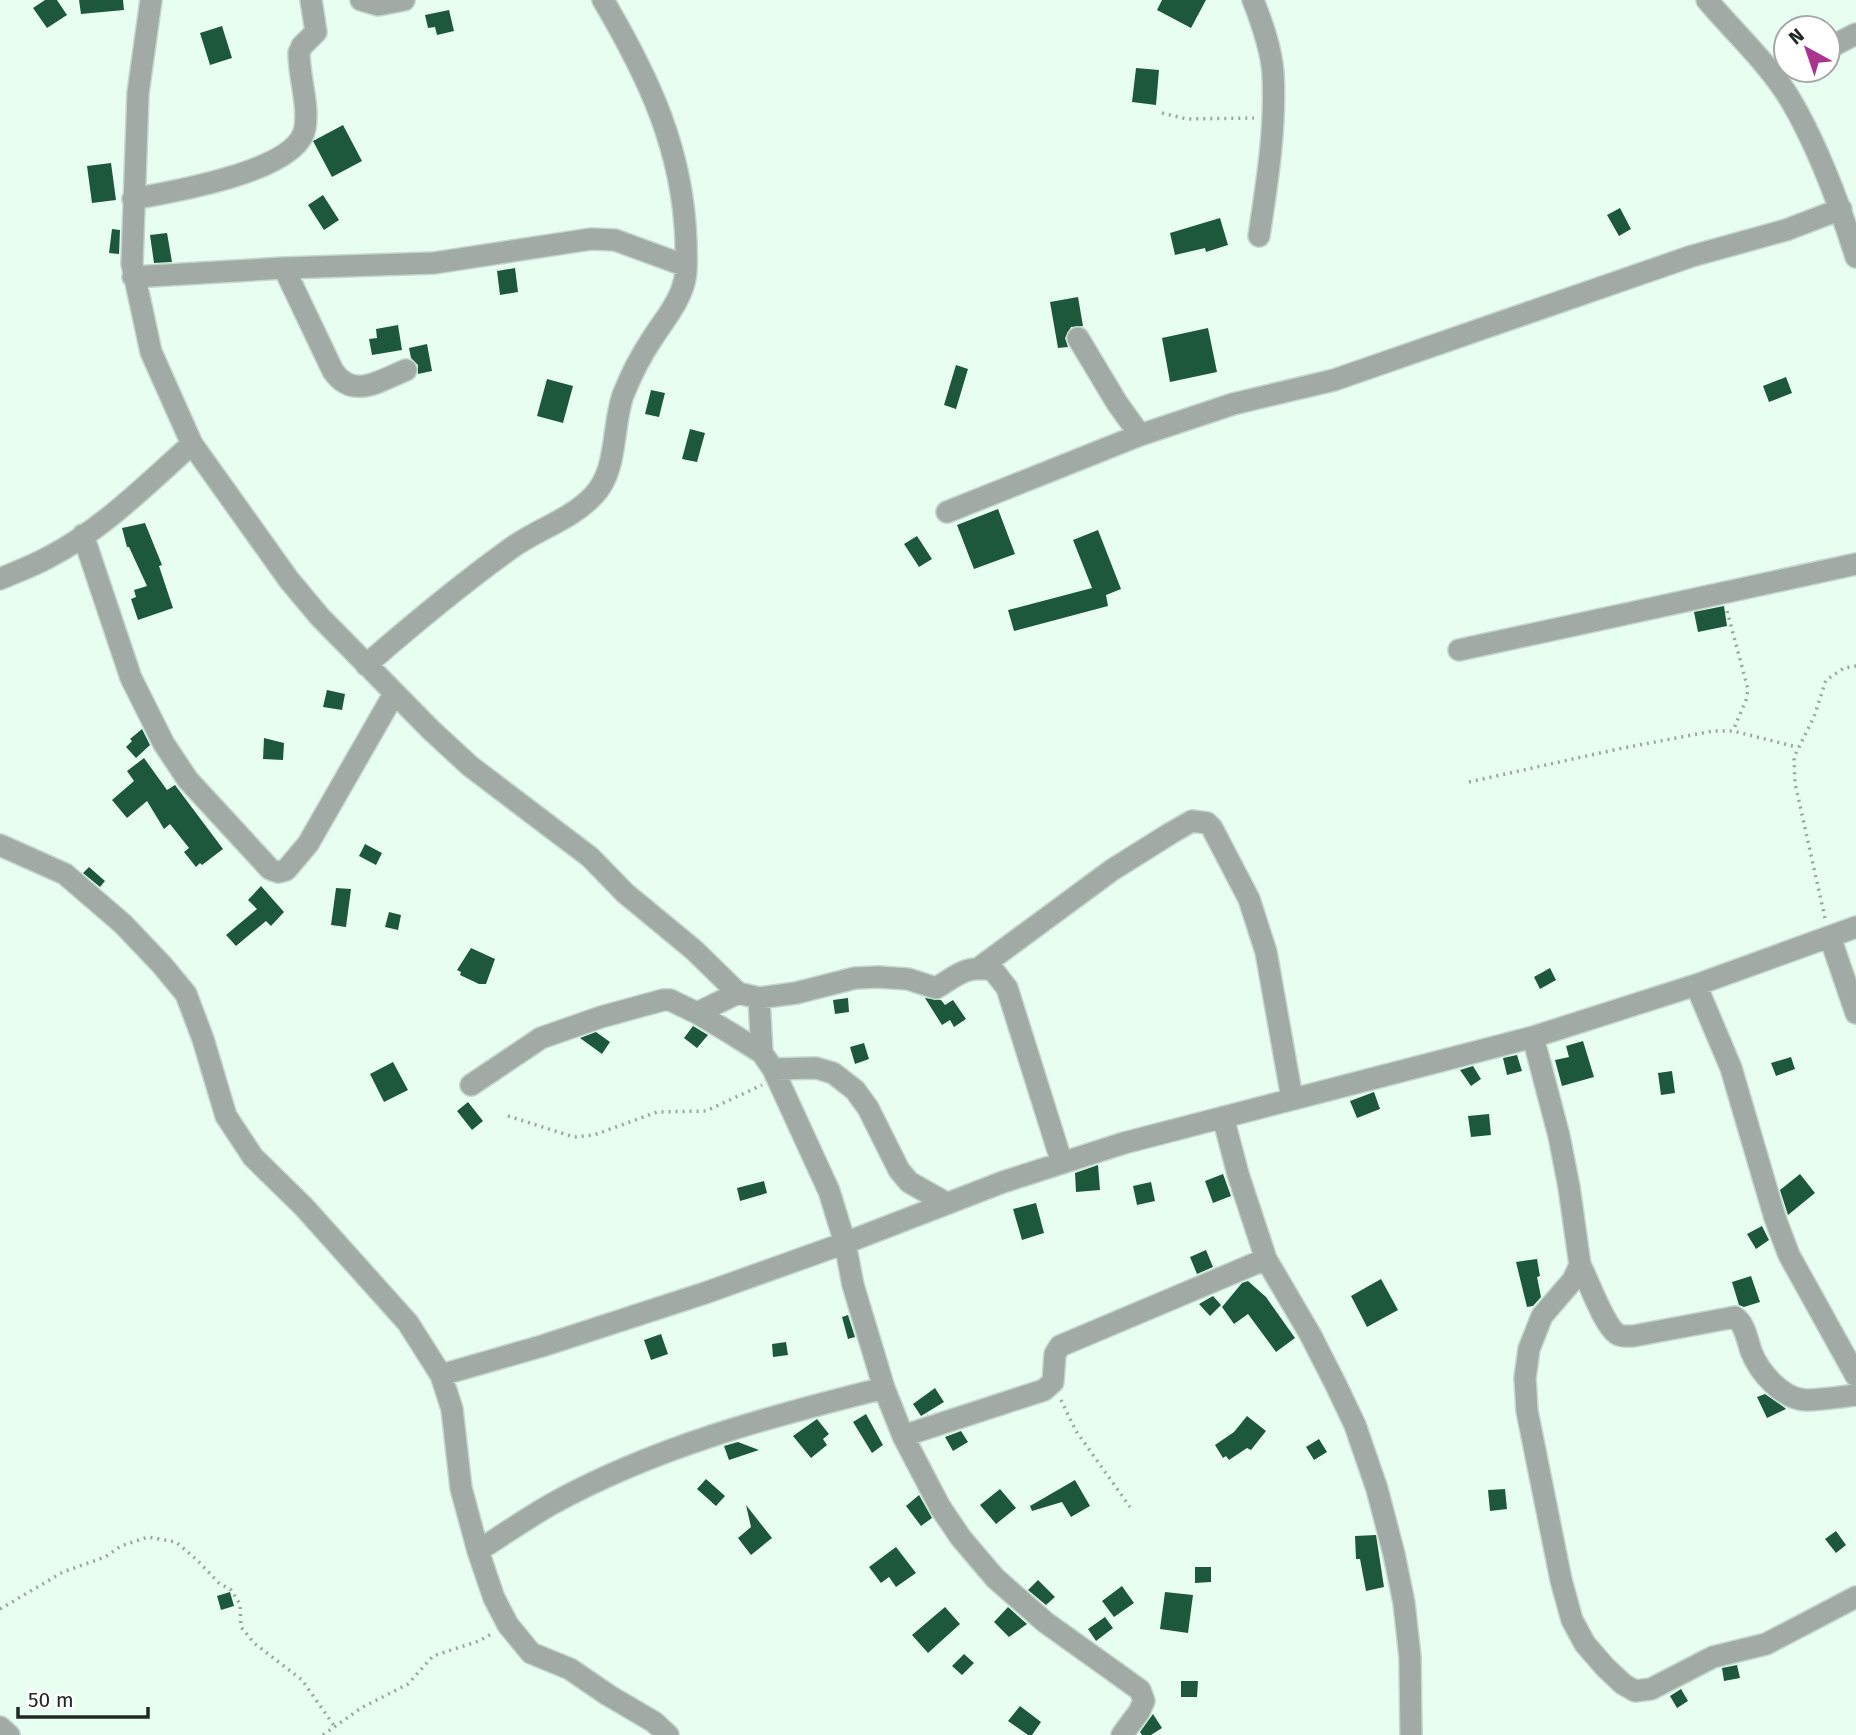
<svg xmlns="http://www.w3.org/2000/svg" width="1856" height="1735" font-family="'Fira Sans',sans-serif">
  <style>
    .building { fill: #1e583c }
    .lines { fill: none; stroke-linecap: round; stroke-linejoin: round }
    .minor-casing { stroke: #c4d7cc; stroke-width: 24 }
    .path { stroke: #97a79d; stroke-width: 3.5; stroke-dasharray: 2 5; stroke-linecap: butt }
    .minor { stroke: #a1aaa5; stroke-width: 21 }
  </style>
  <rect width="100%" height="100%" fill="#e8fef1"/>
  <!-- building -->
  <path class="building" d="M45 0H57L67 15 47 28 33 8Z
    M79 0H123L124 10 81 14Z
    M1162 0H1206L1191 28 1157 10Z
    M449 10 454 31 437 35 435 27 428 28 425 15Z
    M222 26 232 58 210 65 200 33Z
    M1136 68 1159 70 1156 105 1132 102Z
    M343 125 362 161 332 177 313 141Z
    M111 163 116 200 92 203 87 166Z
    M323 195 339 220 324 230 308 205Z
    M1620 208 1631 229 1619 236 1607 215Z
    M1220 218 1228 245 1206 252 1205 248 1175 255 1170 233Z
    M112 229 120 230 119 254 109 253Z
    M167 233 172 262 154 263 150 235Z
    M515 268 518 292 500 295 497 271Z
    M1078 297 1083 326 1071 327 1065 338 1068 347 1058 348 1050 302Z
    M398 325 402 350 372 355 369 339 377 338 376 329Z
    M1208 328 1217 372 1170 382 1162 338Z
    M427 344 432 371 418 374V365L411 358 409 348Z
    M956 365 968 369 956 409 944 405Z
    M1786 377 1792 393 1769 402 1763 386Z
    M547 379 573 386 563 423 537 416Z
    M651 390 665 393 659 417 645 414Z
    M690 429 705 433 697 462 682 459Z
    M998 509 1015 554 974 569 957 525Z
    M145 523 162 565 159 566 173 608 138 620 131 599 136 597 134 590 147 586 129 547H127L122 528Z
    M1098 530 1121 589 1106 595 1108 606 1014 631 1008 610 1092 588 1073 540Z
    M917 536 932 559 919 567 904 544Z
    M1724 606 1727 626 1698 632 1694 612Z
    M327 690 345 694 342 710 323 707Z
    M142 729 150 745 136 758 126 747 132 741 130 739Z
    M264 738 284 743 283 760 263 759Z
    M144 758 167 790 175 785 223 849 202 865 200 863 196 867 184 852 189 848 170 824 164 829 147 801 127 818 112 800 134 781 127 771Z
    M365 844 382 853 376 865 359 856Z
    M89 867 105 881 100 887 83 873Z
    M261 886 284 912 271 926 266 921 236 946 226 935 257 909 248 900Z
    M336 888 351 889 346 927 331 925Z
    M389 912 401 915 398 930 385 927Z
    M471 948 495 959 486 984H479L460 975 461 972 457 970Z
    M1550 968 1556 980 1540 989 1534 977Z
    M848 998 849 1012 835 1014 833 1000Z
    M925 998 941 1000 945 1005 953 1000 966 1019 954 1027 950 1020 942 1025Z
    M693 1026 708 1035 697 1048 684 1038Z
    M596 1032 610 1042 602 1054 580 1038Z
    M1583 1041 1594 1077 1562 1086 1555 1060 1569 1057 1566 1046Z
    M864 1043 869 1059 855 1064 850 1047Z
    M1517 1055 1522 1071 1507 1075 1503 1058Z
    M1791 1057 1795 1069 1776 1076 1771 1063Z
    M393 1062 408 1090 384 1102 370 1074Z
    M1473 1066 1481 1079 1471 1086 1460 1070Z
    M1672 1071 1675 1093 1661 1095 1658 1073Z
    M1374 1092 1380 1109 1357 1118 1350 1101Z
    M468 1102 483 1121 472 1130 457 1111Z
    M1489 1114 1491 1135 1471 1137 1468 1116Z
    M1098 1165 1100 1190 1076 1192 1075 1173Z
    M1223 1174 1231 1196 1213 1203 1205 1181Z
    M1800 1174 1815 1193 1788 1215 1780 1190Z
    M764 1181 767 1193 740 1201 737 1188Z
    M1151 1182 1155 1201 1137 1205 1133 1186Z
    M1036 1203 1044 1233 1022 1240 1013 1209Z
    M1762 1226 1769 1240 1756 1249 1747 1234Z
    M1206 1250 1213 1267 1197 1274 1190 1257Z
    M1537 1259 1540 1276 1537 1277 1541 1297 1533 1306 1527 1307 1516 1262Z
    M1751 1276 1760 1302 1744 1307 1739 1305 1732 1282Z
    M1381 1279 1398 1310 1367 1327 1351 1296Z
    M1248 1281 1266 1297 1295 1338 1276 1352 1248 1314 1234 1324 1222 1307 1242 1283Z
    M1213 1296 1221 1305 1210 1316 1199 1304Z
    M848 1315 855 1337 848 1339 842 1317Z
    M661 1334 668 1354 651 1360 644 1340Z
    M786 1342 788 1355 773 1357 772 1344Z
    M935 1388 944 1402 921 1416 913 1404Z
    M1765 1394 1785 1408 1786 1409 1767 1418 1757 1397Z
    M866 1414 883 1445 872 1453 853 1422Z
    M1247 1416 1266 1431 1251 1450 1247 1448 1229 1460 1226 1456 1223 1458 1215 1445 1234 1432Z
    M817 1419 829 1434 823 1439 827 1445 811 1458 793 1436Z
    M961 1431 968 1442 953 1451 945 1437Z
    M1319 1439 1327 1452 1314 1460 1306 1447Z
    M738 1442 759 1450 729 1460 724 1446Z
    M706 1479 725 1496 716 1506 697 1489Z
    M1075 1480 1090 1506 1071 1517 1062 1502 1032 1511 1030 1506Z
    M1000 1489 1016 1508 996 1524 980 1505Z
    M1505 1489 1507 1509 1490 1511 1488 1490Z
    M919 1495 932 1518 921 1526 906 1506Z
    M746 1505 772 1538 751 1555 738 1538 751 1527Z
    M1836 1531 1846 1545 1836 1553 1825 1539Z
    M1376 1535 1384 1587 1366 1591 1360 1559H1356L1355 1536Z
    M896 1547 916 1573 896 1587 889 1577 881 1583 869 1567Z
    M1195 1567H1211V1582L1195 1583Z
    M1038 1580 1055 1597 1046 1605 1028 1590Z
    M1122 1586 1134 1603 1114 1617 1102 1601Z
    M230 1592 234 1606 221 1610 217 1596Z
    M1165 1592 1193 1595 1188 1633 1160 1629Z
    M945 1607 960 1624 928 1653 912 1635Z
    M1008 1607 1027 1624 1009 1637 994 1622Z
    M1105 1617 1113 1628 1096 1641 1088 1629Z
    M964 1654 974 1663 962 1675 952 1666Z
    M1737 1665 1740 1678 1724 1681 1722 1668Z
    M1181 1681H1198L1197 1697H1181Z
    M1681 1689 1688 1701 1677 1708 1670 1696Z
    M1020 1706 1041 1722 1032 1735H1028L1008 1721Z
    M1153 1714 1162 1728 1151 1735H1142L1140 1732Z"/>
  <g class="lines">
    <!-- minor casing -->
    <g class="minor-casing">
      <path id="minor" d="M151 0 138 93 132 264 151 352 192 444 289 580 320 617 431 730 470 766 590 857 625 893 694 950 738 993 759 998 796 993 855 978 878 977 908 979 936 988C958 975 965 965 993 970L1007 988 1062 1163
        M361 0 378 5 404 0
        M1253 0C1262 23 1271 48 1273 73 1276 128 1267 183 1259 236
        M1707 0C1734 32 1768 63 1790 99 1819 148 1839 203 1856 257
        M1828 48 1856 34
        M133 199C170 192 298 172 305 128 309 104 299 78 299 53L302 46 316 32 311 0
        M284 268 333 371C353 400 379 381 406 370
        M133 277 284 268 434 263 591 239 615 240 686 266
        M1078 338 1117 403 1140 435
        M947 512 1140 435 1233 404 1334 380 1692 256 1786 230 1841 209
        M83 535 131 678 164 744 188 780 270 869 278 872 286 870 308 844 394 694
        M0 579C16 572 33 566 49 557 103 529 147 484 192 444
        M1459 650 1856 564
        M366 665C412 625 460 585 510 549 537 529 571 520 594 495 618 470 612 426 623 395 631 375 640 357 652 339 662 323 676 307 682 289 688 274 686 258 686 242 683 150 649 78 603 0
        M0 845 65 874 123 924 162 965 186 994 203 1039 226 1116 253 1157 304 1207 408 1323 441 1375 452 1409 461 1488 478 1551 494 1598 508 1625 531 1653 570 1669 608 1695 654 1722 668 1735
        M1830 937 1856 1013
        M979 968 1112 870 1171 833 1192 821 1207 823 1212 828 1249 899 1266 952 1292 1098
        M1696 985 1731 1068 1775 1218 1789 1255 1856 1376
        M759 998 762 1053
        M697 1013 738 993
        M1533 1037 1559 1136 1569 1187 1580 1265 1573 1280 1542 1316 1529 1349 1525 1378 1527 1411 1561 1580 1572 1620 1585 1644 1605 1667 1623 1684 1635 1691 1651 1689 1713 1657 1766 1644 1856 1597
        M773 1069 816 1068 833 1073 855 1090 868 1108 899 1170 909 1182 946 1203
        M471 1085 541 1038 601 1017 663 1000H670L697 1013 732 1034 762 1053 773 1069 829 1191 845 1243 853 1285 884 1388 903 1436 940 1507 961 1538 995 1578 1045 1622 1140 1690 1144 1701 1139 1712 1122 1735
        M1223 1117 1238 1174 1266 1259 1310 1334 1335 1383 1355 1425 1377 1489 1394 1554 1404 1603 1410 1657 1411 1735
        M1580 1265C1589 1281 1603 1324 1617 1334 1622 1337 1627 1336 1633 1336L1735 1317C1745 1324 1747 1339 1751 1351 1759 1372 1782 1399 1806 1400 1823 1400 1840 1397 1856 1395
        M441 1375 542 1346 705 1293 845 1243 1003 1182 1124 1143 1533 1037 1696 985 1856 927
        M903 1436 1044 1390 1053 1382 1055 1354 1060 1346 1266 1259
        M478 1551C502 1535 526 1519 550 1505 654 1447 771 1416 884 1388
        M0 1727 9 1735"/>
    </g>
    <!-- path -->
    <path class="path" d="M1162 113 1187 119 1254 118
      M1727 611 1748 689 1746 700 1733 731
      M1469 782 1618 749 1713 731H1733L1797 747
      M1825 918 1795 783 1794 757 1814 717 1826 680 1844 668 1856 666
      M508 1116 574 1137 594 1135 657 1112 706 1111 762 1085
      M1061 1400 1076 1431 1130 1507
      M0 1609 63 1572 105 1557 121 1546 148 1537 176 1542 197 1560 219 1583 231 1590 240 1604 241 1627 254 1643 302 1680 335 1727
      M323 1735 361 1708 408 1684 433 1656 479 1641 493 1633"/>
    <!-- minor -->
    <use href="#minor" class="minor"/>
  </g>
  <!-- north arrow -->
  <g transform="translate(1807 49) rotate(320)"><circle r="33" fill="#ffffff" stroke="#a6a9a7" stroke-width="2"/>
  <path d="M0-5L12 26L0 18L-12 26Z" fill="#aa358e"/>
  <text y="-10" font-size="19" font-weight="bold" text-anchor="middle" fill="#202823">N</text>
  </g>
  <!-- scale -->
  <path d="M18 1707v10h130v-10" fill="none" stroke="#202823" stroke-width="3.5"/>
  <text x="28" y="1707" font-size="21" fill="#202823" stroke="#ffffff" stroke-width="5" paint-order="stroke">50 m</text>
</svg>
